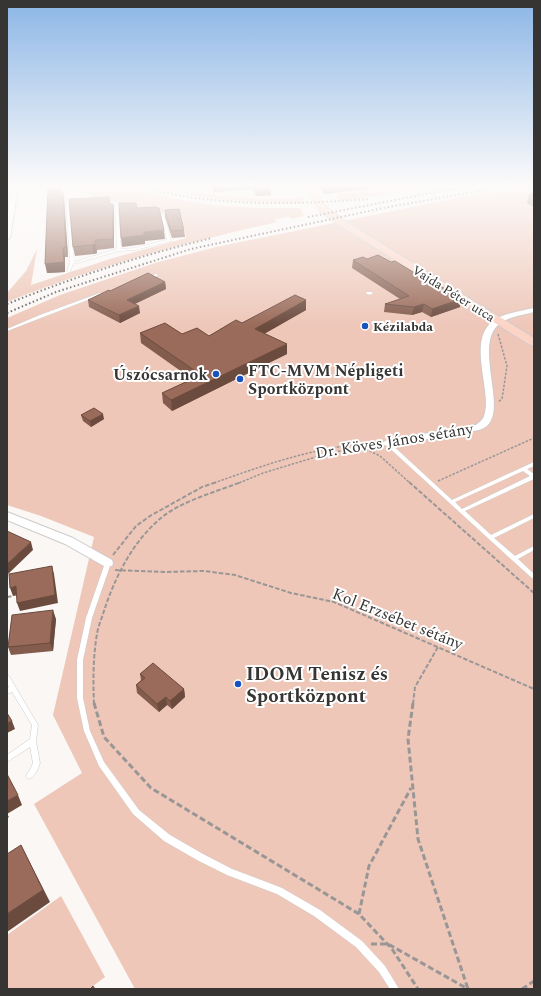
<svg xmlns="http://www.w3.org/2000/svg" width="541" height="996" font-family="Spectral,serif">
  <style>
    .green { fill: #eec7b9 }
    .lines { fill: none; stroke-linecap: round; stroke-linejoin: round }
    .lane-casing { stroke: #cecbca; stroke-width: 1 }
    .street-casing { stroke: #cecbca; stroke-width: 2 }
    .secondary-casing { stroke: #cecbca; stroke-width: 2 }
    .path-far2 { stroke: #999796; stroke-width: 1.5; stroke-dasharray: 2.5 1.5; stroke-linecap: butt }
    .path-far1 { stroke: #999796; stroke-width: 2; stroke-dasharray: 4.5 2; stroke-linecap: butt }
    .path { stroke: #999796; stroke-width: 3; stroke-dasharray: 6 3; stroke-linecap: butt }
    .lane { fill: #fff; fill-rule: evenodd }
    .street { fill: #fff; fill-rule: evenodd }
    .secondary { fill: #fbd4c6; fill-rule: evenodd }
    .rail { stroke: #5c5b5a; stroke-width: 2; stroke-dasharray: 1.5 2.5; stroke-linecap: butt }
    .wall { fill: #845c4d }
    .shaded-wall { fill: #6c4b3f }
    .building { fill: #9a6b5a; stroke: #6c4b3f }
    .poi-dot { fill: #1852be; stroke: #fff; stroke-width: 1.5 }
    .labels { text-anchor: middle; stroke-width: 4; stroke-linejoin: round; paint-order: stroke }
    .far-street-label { font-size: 13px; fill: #363534; stroke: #fff }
    .far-poi-label { font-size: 13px; font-weight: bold; fill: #363534; stroke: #fff; text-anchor: start }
    .poi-label { font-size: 16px; font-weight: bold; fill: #363534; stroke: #fff; text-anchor: start }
    .street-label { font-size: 16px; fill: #363534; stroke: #fff }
    .near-poi-label { font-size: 19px; font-weight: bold; fill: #363534; stroke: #fff; text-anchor: start }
  </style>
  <rect width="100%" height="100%" fill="#faf7f5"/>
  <!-- green -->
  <path class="green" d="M73 186H125L166 197 197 203 224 206 262 208H300L304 216 292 219 289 217 274 219 277 222C185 243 94 267 7 302V293L26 271 37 249 31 285 113 258 186 238 182 216C146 211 104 206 73 186Z
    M146 186H175L181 192 262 199 304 198 302 203C249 204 198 198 146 186Z
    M393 186H452L338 201 339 193Z
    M534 187V989H135L34 804 82 773 53 715 94 537 41 516 7 505V318L60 295 155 263 216 247 476 194Z
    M61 896 105 977 89 989H7V935Z"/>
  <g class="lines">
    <!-- lane casing -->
    <g class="lane-casing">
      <path id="lane" d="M65 186H71L97 198 126 205V206L125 207 118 205 121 249 135 248 167 240 161 216 153 214 152 213 154 212 164 215 171 241 135 250 119 251 73 264 70 272H68L67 271 70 263ZM67 187 88 196 115 205 117 249 74 262Z
        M308 186H322L309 188H308Z
        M156 274H157V276L147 279 145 278Z
        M367 292H371L373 293C371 295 368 295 366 293Z
        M100 293 103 294 7 331V329L40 315Z
        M385 442H389L452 500 534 462V466L527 469 534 474V479L465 511 491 535 534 514V518L494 538 515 556 534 546V550L518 559 534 574V579L532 578 512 560 385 444ZM523 471 530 476 462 509 455 502Z
        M108 561 110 562 111 563 92 618 83 660V698L90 731 104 762 139 810 170 835 203 854 232 869 282 888 320 910 362 941 385 966 399 989H390L379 972 356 947 314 916 277 894 227 875 197 860 164 841 133 814 99 766 84 731 77 698V660L86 618 105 563 106 562Z
        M7 675 9 676 38 725 36 741 37 747 40 763 39 766 36 773 31 778 29 779 27 778 26 776 31 768 33 763 30 747 7 762V755L30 739 32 725 12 692 7 694V688L9 687 7 684Z"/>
    </g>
    <!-- street casing -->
    <g class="street-casing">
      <path id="street" d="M12 186H18L10 238 7 240V218Z
        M534 308V312C523 315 505 317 497 326 473 351 514 421 479 430L387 446 384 445 382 443 387 440 476 425C479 422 483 420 484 416 493 392 466 341 493 321 504 313 521 311 534 308Z
        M7 512 73 538 112 560 113 563 112 566H104L65 544 7 520Z"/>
    </g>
    <!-- secondary casing -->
    <g class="secondary-casing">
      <path id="secondary" d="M305 186H313L325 206 342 219 534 338V346L530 345 336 223 319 210Z"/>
    </g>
    <!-- path-far2 -->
    <path class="path-far2" d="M498 334 507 366 502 399 498 402
      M438 481 534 438
      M214 483C267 464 321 445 378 443
      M239 483 263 473 329 453 357 448 370 451 380 456 410 483"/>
    <!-- path-far1 -->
    <path class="path-far1" d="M409 482 534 593
      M113 555 136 526 150 516 202 487 217 482
      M115 570 164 572 204 571 235 575 291 593 334 602 534 689
      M7 597 13 596
      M94 704C93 681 93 657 97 634 98 627 101 620 103 614 114 579 132 542 161 518 181 501 216 492 241 482
      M413 704 415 687 438 647"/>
    <!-- path -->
    <path class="path" d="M94 703 104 737 151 788 359 914 392 949 418 989
      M413 703 408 739 418 839 468 989
      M359 914 369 866 411 788
      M371 944H388L468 989
      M522 989 534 981"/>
    <!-- lane -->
    <use href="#lane" class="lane"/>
    <!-- street -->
    <use href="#street" class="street"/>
    <!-- secondary -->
    <use href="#secondary" class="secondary"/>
    <!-- rail -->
    <path class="rail" d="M136 186C216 207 288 205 370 199
      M503 189 520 186
      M308 217 467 186
      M7 304C74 277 142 255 212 238
      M7 313 56 292 191 249 383 208 508 186"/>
  </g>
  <!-- wall -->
  <path class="wall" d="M211 186H271H270L271 195 256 196 252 189 214 192Z
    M320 186H390L324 194 320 188Z
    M62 192H63L64 200 68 257H65V272L47 273Z
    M534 193V207L527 203 529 194Z
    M109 197 110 204 114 212V248L97 250V253L94 254 75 256 73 247Z
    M165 210 184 230 185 237 172 238 165 217Z
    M353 260 460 307 431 317 422 312 412 315 384 312 385 304 400 299 352 268Z
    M165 282 166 289 135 304 140 313 120 323 89 307 88 300 110 291Z
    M306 300V310L264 334 287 354 172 411 163 403 162 393 192 379 141 343 140 333 182 334 209 336 242 323Z
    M81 415 104 419 91 427 83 421Z
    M56 619 53 651 11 655 8 647Z
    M140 674 184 689 185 697 172 709 167 705 159 712 137 693 136 685 141 680Z"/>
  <!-- shaded-wall -->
  <path class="shaded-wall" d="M213 186H252V189L214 192Z
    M324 186H390L324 194Z
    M271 188V195L256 196V190Z
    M63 192 64 200 68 257 66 247Z
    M113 204 114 212V248L113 239Z
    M164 230 165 239 145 241V244L122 247 121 238 144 232Z
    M95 240 97 253 94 254 92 245Z
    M63 248 65 257V272L47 273 45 264Z
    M165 282 166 289 128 307 127 300Z
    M461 299 460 307 431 317 432 309Z
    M306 300V310L255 339V329Z
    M424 304 422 312 412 315 414 307Z
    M139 306 140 313 120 323 119 315Z
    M287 344V354L172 411 171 400Z
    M103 414 104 419 91 427 90 421Z
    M31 542 33 550 7 575V564Z
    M52 566 54 574 58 603 20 611 17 603Z
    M16 586 19 595 13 596 10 588Z
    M53 610 56 619 53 651 50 643Z
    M184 689 185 697 172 709 170 701Z
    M166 697 167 705 159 712 157 704Z
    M12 721 15 729 7 733V723Z
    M18 795 22 805 7 814 9 817 7 818V801Z
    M21 845 50 902 7 932V914Z"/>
  <!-- building -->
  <path class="building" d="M48 186H61V192H63L66 247 63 248 64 262 45 264Z
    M254 186H270L271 188 256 190Z
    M534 193V197L529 194Z
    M109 197 110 204H113V239L95 240 96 244 92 245 73 247 69 199Z
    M119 203H136L137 208 154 207 159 208 164 230 144 232V235L121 238Z
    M179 209 184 230 171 231 165 210Z
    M378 255 391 262 395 261 436 286 439 285 461 299 432 309 424 304 414 307 385 304 409 296 353 260 363 257 367 259Z
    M148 273 165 282 127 300 139 306 119 315 88 300 109 290 110 291Z
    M295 295 306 300 255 329 287 344 171 400 162 393 201 375 140 333 165 323 182 334 197 328 209 336 236 320 242 323Z
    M94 408 103 414 90 421 81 415Z
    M7 531 31 542 7 564Z
    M52 566 55 595 17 603 16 586 10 588 9 574Z
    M53 610 50 643 8 647 12 615Z
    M153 663 184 689 170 701 166 697 157 704 136 685 145 678 140 674Z
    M7 713 12 721 7 723Z
    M7 774 18 795 7 801Z
    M21 845 43 890 7 914V854Z
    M93 986 95 989H90Z"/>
  <!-- sky -->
  <linearGradient id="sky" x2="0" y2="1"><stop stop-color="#8cb6e6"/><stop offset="0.57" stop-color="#fdfbfa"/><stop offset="1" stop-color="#fdfbfa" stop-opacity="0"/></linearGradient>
  <rect width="541" height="326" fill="url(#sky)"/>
  <!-- markers -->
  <g class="poi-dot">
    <circle cx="365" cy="326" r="4"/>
    <circle cx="216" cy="374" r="4"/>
    <circle cx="240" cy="379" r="4"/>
    <circle cx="238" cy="684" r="4"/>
  </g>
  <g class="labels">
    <!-- far-street labels -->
    <g class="far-street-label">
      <text transform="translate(454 293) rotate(32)" y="5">Vajda Péter utca</text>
    </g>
    <!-- far-poi labels -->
    <g class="far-poi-label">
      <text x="373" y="331">Kézilabda</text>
    </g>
    <!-- poi labels -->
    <g class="poi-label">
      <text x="248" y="376">FTC-MVM Népligeti<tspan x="248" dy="18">Sportközpont</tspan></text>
      <text x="208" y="380" text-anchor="end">Úszócsarnok</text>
    </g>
    <!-- street labels -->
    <g class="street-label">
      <text transform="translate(394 440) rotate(-9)" y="6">Dr. Köves János sétány</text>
      <text transform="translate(398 618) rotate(22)" y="6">Kol Erzsébet sétány</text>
    </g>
    <!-- near-poi labels -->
    <g class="near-poi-label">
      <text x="246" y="680">IDOM Tenisz és<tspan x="246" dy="22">Sportközpont</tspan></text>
    </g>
  </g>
  <!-- border -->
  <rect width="541" height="996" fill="none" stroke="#363534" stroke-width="16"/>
</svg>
